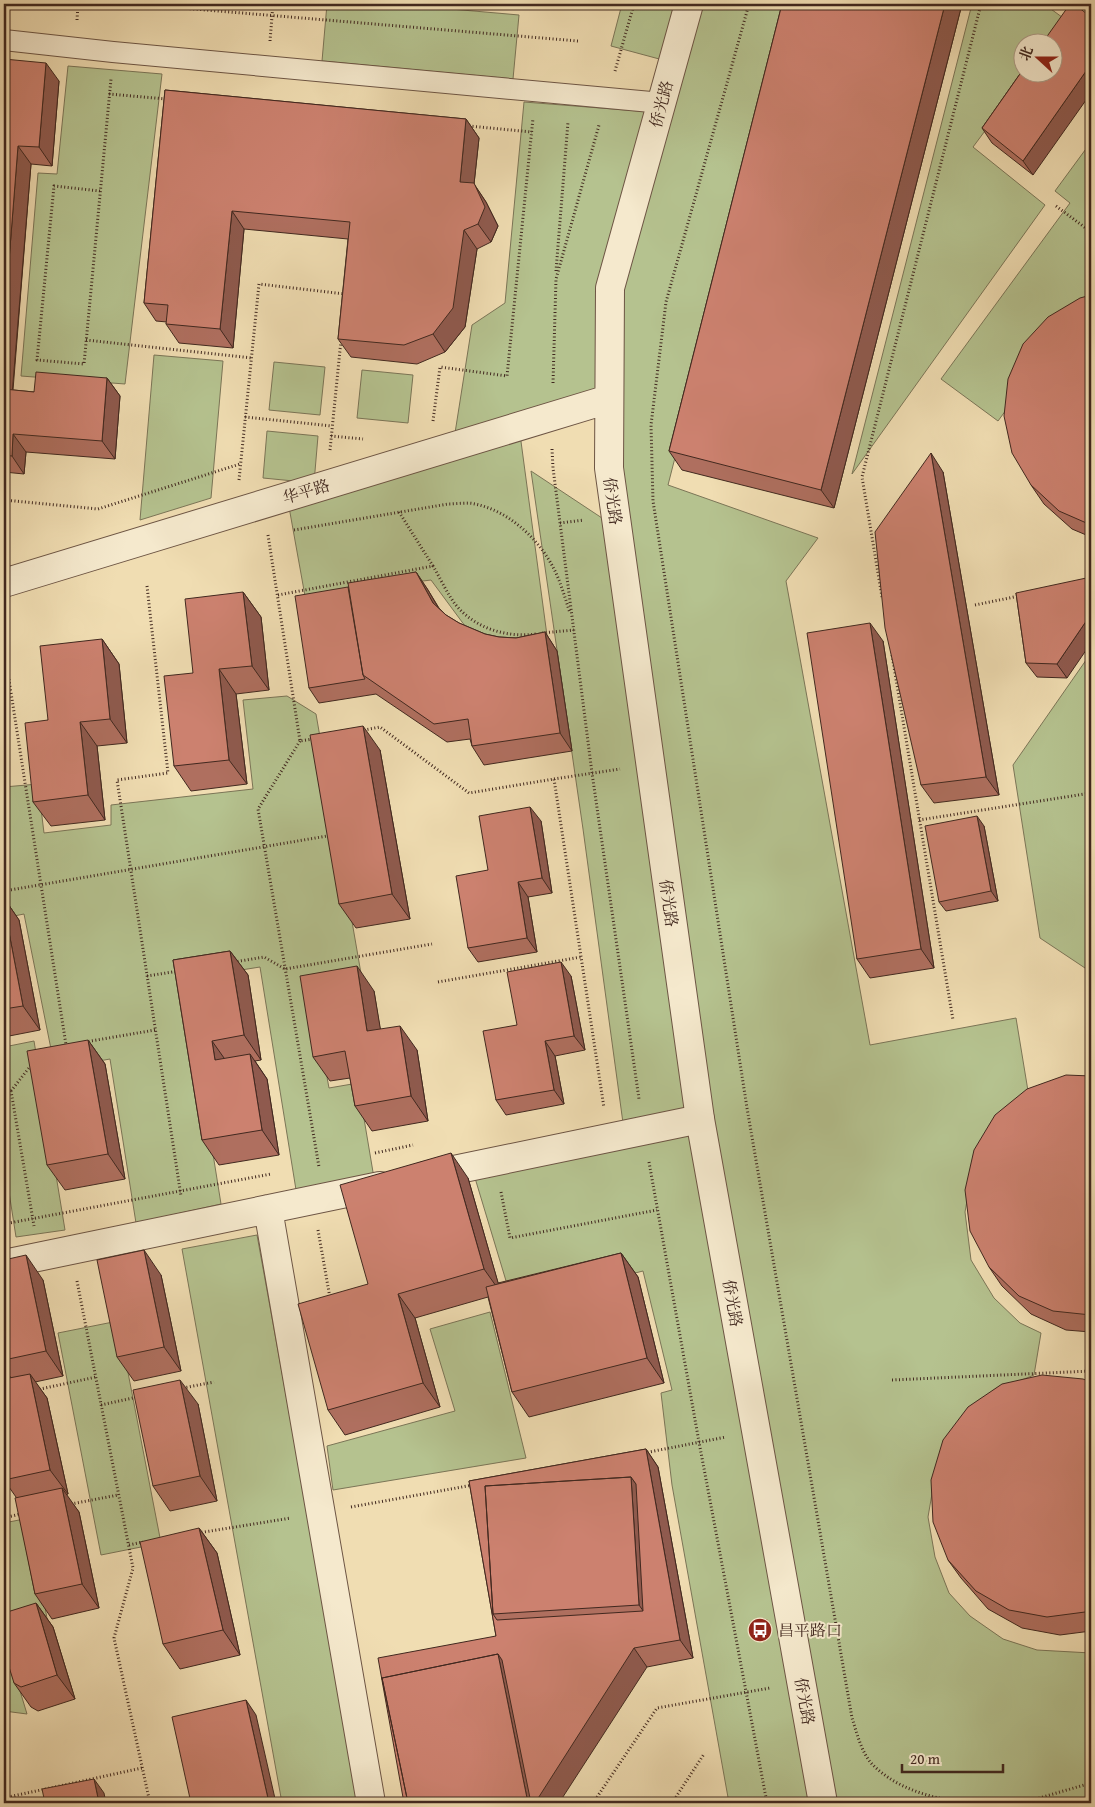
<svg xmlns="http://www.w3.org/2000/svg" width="1095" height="1807" font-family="'Gentium Book Plus','Noto Serif SC',serif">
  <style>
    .green { fill: #b5c28f; stroke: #7b7557 }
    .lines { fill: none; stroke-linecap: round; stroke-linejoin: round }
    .service-casing { stroke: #6d5544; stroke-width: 22 }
    .minor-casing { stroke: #6d5544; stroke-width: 30 }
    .tertiary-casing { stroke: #6d5544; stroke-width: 30 }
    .path { stroke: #41281f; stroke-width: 3; stroke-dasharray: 1 2.5; stroke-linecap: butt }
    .service { stroke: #f5e9cd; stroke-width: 20 }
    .minor { stroke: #f5e9cd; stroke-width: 28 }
    .tertiary { stroke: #f5e9cd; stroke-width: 28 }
    .wall { fill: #af6f5f; stroke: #41281f }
    .shaded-wall { fill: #8f5a4e; stroke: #41281f }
    .building { fill: #cc816f; stroke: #41281f; fill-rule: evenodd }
    .labels { text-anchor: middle; stroke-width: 4; stroke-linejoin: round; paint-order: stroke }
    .street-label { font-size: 16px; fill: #41281f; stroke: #f5e9cd }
    .poi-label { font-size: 16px; fill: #41281f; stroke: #f5e9cd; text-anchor: start }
  </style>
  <rect width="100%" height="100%" fill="#f0ddb2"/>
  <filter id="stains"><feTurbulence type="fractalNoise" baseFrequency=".004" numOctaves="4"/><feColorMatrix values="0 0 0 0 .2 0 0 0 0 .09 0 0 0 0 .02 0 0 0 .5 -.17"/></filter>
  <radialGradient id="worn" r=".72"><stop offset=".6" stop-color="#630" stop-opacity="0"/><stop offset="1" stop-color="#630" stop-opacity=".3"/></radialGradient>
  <!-- green -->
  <path class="green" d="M327 4H394L519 15 513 79 322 61Z
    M622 4H679L663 60 611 46Z
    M695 4H791L668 485 818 538 786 581 870 1045 1016 1018 1029 1097 974 1161 965 1212 971 1260 994 1298 1020 1323 1041 1333 1034 1375 1007 1386 935 1476 928 1517 935 1557 949 1593 970 1616 1003 1639 1037 1650 1091 1653V1803H832L703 1119 614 470V290Z
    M972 4H1044L1066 20 1050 42H1022V72L1028 73 973 147 1045 205 852 474Z
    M68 66 162 74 125 384 21 376 38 173 57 174Z
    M524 102 651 112 600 391 455 433 472 325 505 303Z
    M1091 142V294L998 421 941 379 1070 203 1055 191Z
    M154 355 223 361 211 498 140 520Z
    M274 362 325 367 320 415 269 410Z
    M362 370 413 375 408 423 357 418Z
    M267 431 318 436 314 483 263 478Z
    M520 434 548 643 504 642 465 626 431 580 305 596 289 507Z
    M531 471 605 520 811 1803H729L672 1485 661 1393 672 1390 643 1271 513 1304 475 1178 626 1145 583 829Z
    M1091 653V960L1085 968 1040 938 1013 765Z
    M287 696 316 714 363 985 312 995 329 1088 358 1083 374 1178 297 1196 260 967 185 979 221 1204 136 1223 110 1059 55 1069 24 914 4 918V787L38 784 44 833 111 825V805L253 789 243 700Z
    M34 1041 65 1230 16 1237 4 1160V1047Z
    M257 1235 360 1803H282L182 1249Z
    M490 1312 526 1458 333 1490 327 1446 455 1411 430 1329Z
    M118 1321 161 1543 101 1555 58 1333Z
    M29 1518 48 1624 4 1638 27 1714 4 1711V1523Z"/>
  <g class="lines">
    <!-- service casing -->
    <g class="service-casing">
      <path id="service" d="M4 40 113 52 662 103"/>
    </g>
    <!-- minor casing -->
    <g class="minor-casing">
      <path id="minor" d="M425 1176 700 1119
        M268 1209 371 1803
        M4 1264 380 1186"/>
    </g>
    <!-- tertiary casing -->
    <g class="tertiary-casing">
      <path id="tertiary" d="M689 4 610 288 609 468 700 1119 823 1803
        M4 583 609 399"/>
    </g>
    <!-- path -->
    <path class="path" d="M134 4 578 41
      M749 4 666 302 651 425 653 501 747 1108 852 1718C857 1733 861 1752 872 1764 897 1790 937 1800 971 1803
      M77 20 78 4
      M270 41 273 4
      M615 71 634 4
      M109 94 166 99
      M469 126 532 132
      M100 191 54 186 37 360 84 364 111 79
      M1056 206 1091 232
      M556 271 568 122
      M86 340 252 358
      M553 383 556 279 599 125
      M245 417 332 426
      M433 421 440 367 507 376 533 118
      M331 436 363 439
      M552 449 553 468 592 773 639 1099
      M330 450 341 340
      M239 480 259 284 345 294
      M4 500 98 509 240 464
      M399 512 433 566
      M560 523 584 520
      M294 530 448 504C457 504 467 502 475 504 509 511 539 539 554 569 561 583 565 598 570 613
      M268 535 300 741 313 739
      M147 586 168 773 117 780 181 1196
      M278 595 433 566C440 578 447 593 455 604 474 628 506 638 536 634
      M882 597 862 477 981 4
      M975 605 1019 596
      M542 633 574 630
      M4 648 66 1045
      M892 655 953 1020
      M364 730 380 727 469 793 554 779 604 1108
      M300 741 258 809 319 1167
      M554 779 620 769
      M919 820 1091 793
      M4 891 327 836
      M234 962 264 957 285 969 432 944
      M147 976 179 971
      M438 982 581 957
      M85 1042 155 1030
      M11 1091 32 1064
      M4 1093 11 1091 34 1226
      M375 1153 413 1145
      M649 1162 699 1442 767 1803
      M501 1192 510 1238 657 1210
      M4 1224 271 1174
      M318 1230 330 1298
      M77 1281 133 1568 114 1638 150 1803
      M892 1380 1091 1371
      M183 1388 214 1382
      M36 1390 96 1377
      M101 1405 137 1397
      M644 1453 726 1437
      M71 1504 118 1495
      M351 1507 473 1485
      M4 1518 20 1514
      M198 1533 291 1518
      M129 1545 143 1542
      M4 1798 142 1768
      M593 1803 657 1708 770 1688
      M672 1803 704 1754
      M1022 1803 1091 1783"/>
    <!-- service -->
    <use href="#service" class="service"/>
    <!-- minor -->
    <use href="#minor" class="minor"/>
    <!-- tertiary -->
    <use href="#tertiary" class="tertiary"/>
  </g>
  <!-- wall -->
  <path class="wall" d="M782 4H962L834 508 682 470 669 451Z
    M4 59 59 81 52 166 31 164 13 390 34 392 107 378 120 396 115 459 26 452 24 474 4 472Z
    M1022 71 1033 175 992 143 982 128Z
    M165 90 466 119 479 138 474 184 486 202 498 226 491 242 477 249 465 327 445 352 417 364 351 357 338 339 348 239 244 229 233 348 179 343 166 324 167 322 156 321 144 303Z
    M1091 295V537L1072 529 1044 504 1031 485Z
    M943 472 999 795 934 803 921 785Z
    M416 572 428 590 439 608 446 615 459 623 485 634 499 637 516 638 545 632 557 651 572 751 484 765 472 746 470 739 447 742 376 694 319 703 309 688 348 587Z
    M243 592 261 617 269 690 236 694 247 784 191 791 174 766 193 673Z
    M1016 593 1067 678 1037 677 1026 663Z
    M102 639 119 664 127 743 97 746 105 820 51 826 33 802 48 720Z
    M883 641 934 968 870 978 857 959Z
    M380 750 410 919 356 928 339 904Z
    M541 821 552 893 528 897 537 952 478 962 468 948 488 870Z
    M984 826 998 901 946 911 939 902Z
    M4 898 19 920 40 1030 4 1037Z
    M230 951 248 975 261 1060 255 1061 267 1079 279 1155 219 1165 202 1140 173 960Z
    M571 976 585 1050 555 1056 564 1104 506 1115 496 1100 517 1025Z
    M374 991 380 1029 417 1050 428 1121 372 1131 355 1106 350 1078 330 1081 313 1057Z
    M88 1040 105 1064 125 1179 65 1190 47 1165Z
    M1091 1076V1332L1066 1330 1031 1314 1002 1286 989 1267Z
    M468 1178 498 1283 621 1253 638 1277 664 1383 529 1417 512 1392 488 1297 415 1318 440 1407 345 1435 328 1410 368 1284Z
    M4 1195 7 1216H4Z
    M4 1260 43 1280 63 1376 35 1382 47 1398 68 1494 66 1495 79 1512 99 1608 52 1619 35 1594 16 1497 4 1480V1379L11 1378 4 1367Z
    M161 1275 181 1371 134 1381 117 1357Z
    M1091 1382V1631L1060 1635 1022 1628 988 1609 961 1578 948 1560Z
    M198 1404 217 1501 170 1511 153 1486Z
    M646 1449 658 1467 693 1658 647 1667 496 1636 469 1481Z
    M199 1528 217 1553 240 1655 180 1669 163 1644Z
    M36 1603 53 1627 75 1699 38 1711 31 1707 14 1683Z"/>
  <!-- shaded-wall -->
  <path class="shaded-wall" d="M945 4H962L834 508 821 490Z
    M46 63 59 81 52 166 39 147Z
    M1091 64V93L1033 175 1023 161Z
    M466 119 479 138 474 184 486 202 498 226 491 242 478 224 460 182Z
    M18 146 31 164 11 407 4 396V324Z
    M232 211 244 229 233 348 220 329Z
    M464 230 477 249 465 327 445 352 433 334Z
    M107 378 120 396 115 459 102 441Z
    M13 434 26 452 24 474 12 456Z
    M931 453 943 472 999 795 986 777Z
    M416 572 428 590 446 621 433 603Z
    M243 592 261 617 269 690 252 666Z
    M1091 614V643L1067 678 1057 664Z
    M870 623 883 641 934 968 921 949Z
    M545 632 557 651 572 751 560 733Z
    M102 639 119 664 127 743 110 719Z
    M219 669 236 694 247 784 229 760Z
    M80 722 97 746 105 820 88 795Z
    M363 726 380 750 410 919 392 894Z
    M4 761 6 779 4 775Z
    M530 807 541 821 552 893 542 878Z
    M977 816 984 826 998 901 991 891Z
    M518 882 528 897 537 952 527 938Z
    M4 898 19 920 40 1030 23 1006 4 906Z
    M230 951 248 975 261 1060 244 1035Z
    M561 962 571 976 585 1050 574 1036Z
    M357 966 374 991 385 1056 367 1031Z
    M400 1026 417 1050 428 1121 411 1096Z
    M88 1040 105 1064 125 1179 108 1154Z
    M212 1041 229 1065 215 1060Z
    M545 1041 555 1056 564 1104 554 1090Z
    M250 1054 267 1079 279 1155 262 1130Z
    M451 1153 468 1178 501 1293 484 1269Z
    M4 1195 7 1216 4 1211Z
    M144 1250 161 1275 181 1371 164 1347Z
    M621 1253 638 1277 664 1383 647 1358Z
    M26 1255 43 1280 63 1376 46 1351Z
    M398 1294 415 1318 440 1407 423 1383Z
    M30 1374 47 1398 68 1494 50 1470Z
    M180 1380 198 1404 217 1501 200 1476Z
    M646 1449 658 1467 693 1658 680 1640Z
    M631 1477 649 1502 656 1629 639 1605Z
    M62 1488 79 1512 99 1608 82 1584Z
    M199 1528 217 1553 240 1655 223 1630Z
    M36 1603 53 1627 75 1699 57 1675Z
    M634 1648 647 1667 559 1803H528L498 1654Z
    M246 1700 256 1715 276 1803H269Z
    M94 1779 104 1793 106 1803H99Z"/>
  <!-- building -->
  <path class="building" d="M782 4H945L821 490 669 451Z
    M1070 4H1074L1091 17V64L1023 161 982 128 1022 71V72H1052V42H1043Z
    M4 59 46 63 39 147 18 146 4 324Z
    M165 90 466 119 460 182 474 183 485 207 478 224 464 230 453 308 433 334 404 345 338 339 350 222 232 211 220 329 166 324 168 305 144 303Z
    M1091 295V525L1059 511 1031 485 1012 453 1004 416 1008 379 1023 344 1048 317 1080 298Z
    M36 372 107 378 102 441 13 434 12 456 4 455V389L34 392Z
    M931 453 986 777 921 785 885 628 875 532Z
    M416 572 433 603 446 615 459 623 485 634 499 637 516 638 545 632 560 733 472 746 468 719 434 724 363 675 348 583Z
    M1091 577V614L1057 664 1026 663 1016 593Z
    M348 587 363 675 365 679 309 688 295 596Z
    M243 592 252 666 219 669 229 760 174 766 164 676 193 673 185 599Z
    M870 623 921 949 857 959 807 633Z
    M102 639 110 719 80 722 88 795 33 802 25 723 48 720 40 646Z
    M363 726 392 894 339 904 310 735Z
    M530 807 542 878 518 882 527 938 468 948 456 876 488 870 479 816Z
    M977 816 991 891 939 902 925 826Z
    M4 906 23 1006 4 1009Z
    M230 951 244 1035 212 1041 215 1060 250 1054 262 1130 202 1140 173 960Z
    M561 962 574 1036 545 1041 554 1090 496 1100 483 1031 517 1025 507 972Z
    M357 966 367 1031 400 1026 411 1096 355 1106 345 1051 313 1057 300 976Z
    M88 1040 108 1154 47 1165 27 1051Z
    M1066 1075 1091 1076V1315L1053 1311 1019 1296 989 1267 970 1231 965 1190 974 1150 995 1115 1027 1089Z
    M451 1153 484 1269 398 1294 423 1383 328 1410 298 1304 368 1284 340 1185Z
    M144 1250 164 1347 117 1357 97 1260Z
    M621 1253 647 1358 512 1392 486 1287Z
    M26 1255 46 1351 4 1360V1260Z
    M30 1374 50 1470 4 1480V1379Z
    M1042 1375 1083 1379 1091 1382V1609L1085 1612 1047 1617 1009 1610 976 1591 948 1560 933 1522 931 1480 943 1440 968 1407 1002 1384Z
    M180 1380 200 1476 153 1486 133 1390Z
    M646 1449 680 1640 634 1648 535 1803H531L502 1660 498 1654 382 1678 408 1803H404L378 1658 496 1636 469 1481ZM631 1477 636 1484 643 1611 497 1620 493 1614 485 1486Z
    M631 1477 639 1605 493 1614 485 1486Z
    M62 1488 82 1584 35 1594 15 1498Z
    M199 1528 223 1630 163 1644 140 1542Z
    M36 1603 57 1675 21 1687 14 1683 4 1651V1613Z
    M498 1654 528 1803H408L382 1678Z
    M246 1700 269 1803H191L172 1717Z
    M94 1779 99 1803H45L42 1789Z"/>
  <!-- icons -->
  <defs>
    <g id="bus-disc" transform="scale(1.25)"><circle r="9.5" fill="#8f2418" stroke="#f5e9cd"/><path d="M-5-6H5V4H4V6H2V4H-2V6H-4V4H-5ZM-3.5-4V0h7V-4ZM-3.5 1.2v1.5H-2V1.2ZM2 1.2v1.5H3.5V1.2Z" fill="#fff"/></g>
  </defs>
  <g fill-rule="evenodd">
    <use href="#bus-disc" x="760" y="1630"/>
  </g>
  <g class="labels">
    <!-- street labels -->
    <g class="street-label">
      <text transform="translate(661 104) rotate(-75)" y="6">侨光路</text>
      <text transform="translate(306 491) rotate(-17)" y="6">华平路</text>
      <text transform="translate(613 501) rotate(82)" y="6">侨光路</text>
      <text transform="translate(669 903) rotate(82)" y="6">侨光路</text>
      <text transform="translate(733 1303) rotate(80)" y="6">侨光路</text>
      <text transform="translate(805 1701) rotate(80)" y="6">侨光路</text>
    </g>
    <!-- poi labels -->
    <g class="poi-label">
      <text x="778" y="1636">昌平路口</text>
    </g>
  </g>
  <!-- margin -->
  <rect width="1095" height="1807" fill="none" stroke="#f0ddb2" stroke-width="20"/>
  <rect x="5" y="5" width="1085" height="1797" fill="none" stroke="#41281f" stroke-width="2.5"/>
  <rect x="10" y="10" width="1075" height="1787" fill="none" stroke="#41281f"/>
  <!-- north arrow -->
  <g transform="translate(1038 58) rotate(291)"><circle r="24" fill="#f5e9cd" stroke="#ad9c87"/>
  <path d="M0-4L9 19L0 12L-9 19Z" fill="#8f2418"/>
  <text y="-8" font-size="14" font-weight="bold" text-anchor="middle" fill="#41281f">北</text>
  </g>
  <!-- scale -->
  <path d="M902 1764v8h101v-8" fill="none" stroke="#41281f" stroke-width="2.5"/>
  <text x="910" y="1764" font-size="15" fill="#41281f" stroke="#f5e9cd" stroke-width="4" paint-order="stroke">20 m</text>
  <rect width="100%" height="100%" filter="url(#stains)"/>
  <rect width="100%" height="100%" fill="url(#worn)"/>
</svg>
